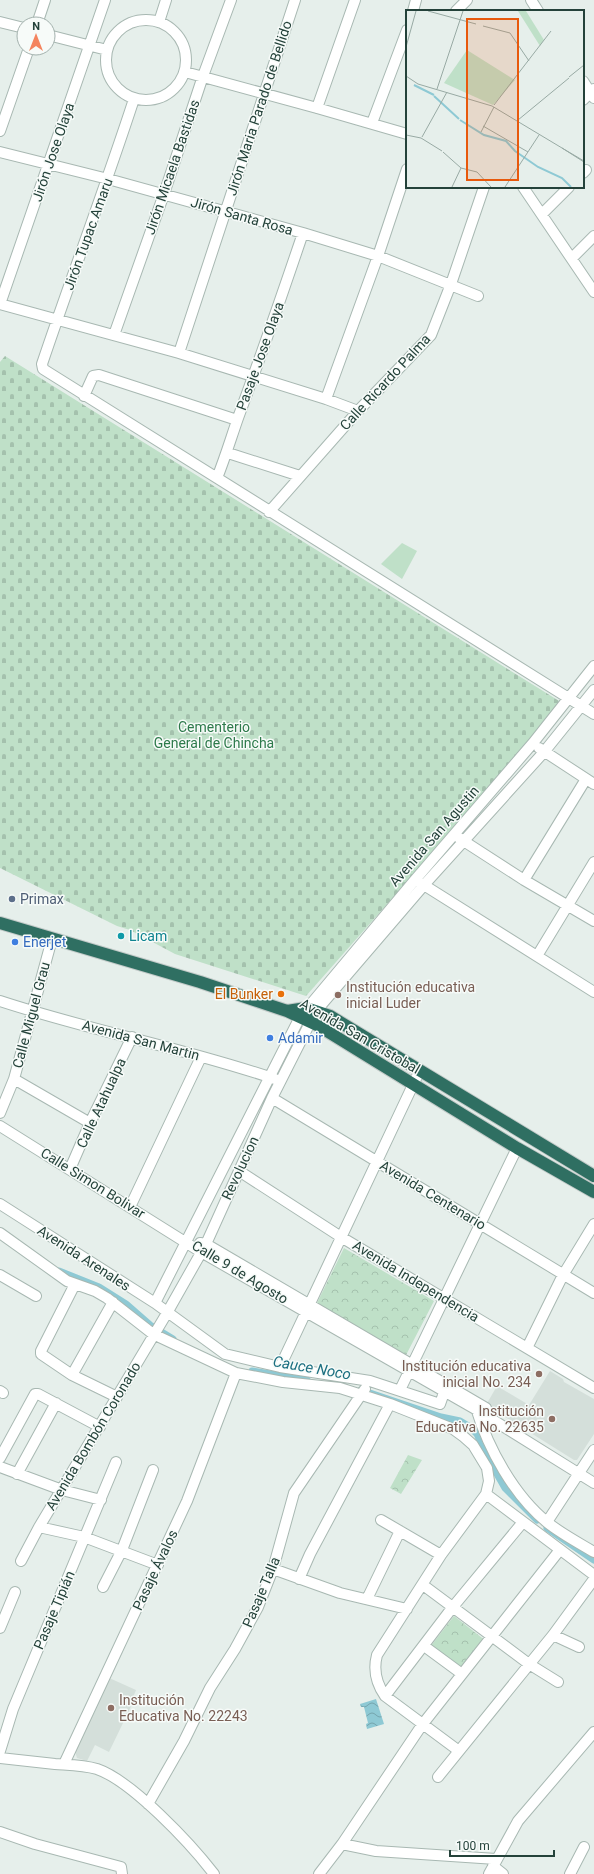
<svg xmlns="http://www.w3.org/2000/svg" width="594" height="1874" font-family="Roboto,sans-serif">
  <style>
    .built { fill: #d4dfda }
    .green { fill: #bfe0c8 }
    .cemetery { fill: url(#cemetery-stones) }
    .park { fill: url(#park-crowns) }
    .water { fill: url(#water-waves) }
    .lines { fill: none; stroke-linecap: round; stroke-linejoin: round }
    .canal { stroke: #8ec9d4; stroke-width: 7 }
    .minor-casing { stroke: #a8b8b2; stroke-width: 12 }
    .highway-casing { stroke: #c2cac8; stroke-width: 14 }
    .minor { stroke: #fff; stroke-width: 10 }
    .highway { stroke: #2f6f62; stroke-width: 12 }
    .service-dot { fill: #5c6f8a; stroke: #f7fbf9; stroke-width: 1.5 }
    .culture-dot { fill: #0f9aa8; stroke: #f7fbf9; stroke-width: 1.5 }
    .shop-dot { fill: #3f7fe0; stroke: #f7fbf9; stroke-width: 1.5 }
    .food-dot { fill: #e8710a; stroke: #f7fbf9; stroke-width: 1.5 }
    .education-dot { fill: #8d6e63; stroke: #f7fbf9; stroke-width: 1.5 }
    .labels { text-anchor: middle; stroke-width: 3; stroke-linejoin: round; paint-order: stroke }
    .street-label { font-size: 14px; fill: #24423a; stroke: #f7fbf9 }
    .park-label { font-size: 14px; fill: #2d7a4b; stroke: #f7fbf9 }
    .service-label { font-size: 14px; fill: #4e5e75; stroke: #f7fbf9; text-anchor: start }
    .culture-label { font-size: 14px; fill: #0d838f; stroke: #f7fbf9; text-anchor: start }
    .shop-label { font-size: 14px; fill: #366cbe; stroke: #f7fbf9; text-anchor: start }
    .education-label { font-size: 14px; fill: #785e54; stroke: #f7fbf9; text-anchor: start }
    .food-label { font-size: 14px; fill: #c56008; stroke: #f7fbf9; text-anchor: end }
    .water-label { font-size: 15px; font-style: italic; fill: #1c6f80; stroke: #f7fbf9 }
    .inset-river { fill: none; stroke: #8ec9d4; stroke-width: 2 }
    .inset-road { fill: none; stroke: #98aaa4; stroke-width: 1 }
    .view { fill: #e8590c; fill-opacity: 0.15; stroke: #e8590c; stroke-width: 2 }
    .inset-edge { fill: none; stroke: #24423a; stroke-width: 2 }
  </style>
  <defs>
    <pattern id="cemetery-stones" width="16" height="16" patternUnits="userSpaceOnUse"><rect width="16" height="16" fill="#bfe0c8"/><path d="M2 7V4a2 2 0 0 1 4 0v3zM10 15v-3a2 2 0 0 1 4 0v3z" fill="#a4c1ad"/></pattern>
    <pattern id="park-crowns" width="20" height="18" patternUnits="userSpaceOnUse"><rect width="20" height="18" fill="#bfe0c8"/><path d="M2 6a3 3 0 1 1 6 0M12 15a3 3 0 1 1 6 0" fill="none" stroke="#a4c1ad"/></pattern>
    <pattern id="water-waves" width="16" height="10" patternUnits="userSpaceOnUse"><rect width="16" height="10" fill="#8ec9d4"/><path d="M0 5q4-4 8 0t8 0" fill="none" stroke="#74a5ad"/></pattern>
  </defs>
  <rect width="100%" height="100%" fill="#e6efeb"/>
  <!-- built -->
  <path class="built" d="M550 1371 563 1379 564 1382 594 1399V1434L577 1460H574L486 1405 497 1386 529 1405Z
    M107 1677 136 1690 134 1695 136 1696 109 1752 95 1745 87 1761 77 1758 74 1748Z"/>
  <!-- green -->
  <path class="green" d="M402 543 417 551 402 579 381 564Z"/>
  <!-- cemetery -->
  <path class="cemetery" d="M5 356 564 704 306 996 175 954 130 930 117 926 0 868V362Z"/>
  <!-- park -->
  <path class="park" d="M344 1248 434 1301 405 1357 317 1303Z
    M408 1455 422 1460 401 1494 390 1488Z
    M454 1616 486 1641 462 1672 430 1647Z"/>
  <!-- water -->
  <path class="water" d="M376 1699 384 1724 367 1729 366 1724 368 1723 364 1707H361L360 1704Z"/>
  <g class="lines">
    <!-- canal -->
    <path class="canal" d="M59 1271 99 1287 126 1304 150 1325 173 1339
      M252 1371 307 1380
      M361 1390 441 1417 460 1421 470 1427 477 1434 485 1453 505 1488 537 1520
      M547 1528 594 1560"/>
    <!-- minor casing -->
    <g class="minor-casing">
      <path id="minor" d="M531 0 538 11
        M413 11 416 0
        M456 11 467 0
        M106 60a40 40 0 1 1 80 0a40 40 0 1 1-80 0Z
        M0 22 24 28
        M159 22 166 0
        M37 24 45 0
        M48 35 107 50
        M185 72 317 108 407 134
        M583 81 594 98
        M134 99C105 188 72 275 42 364L43 369 594 714
        M583 100 594 89
        M317 108 355 0
        M372 123 407 30
        M0 131 29 48
        M0 152 108 179 303 233 378 256 478 296
        M583 173 586 170
        M523 187 594 292
        M542 214 569 187
        M572 258 594 236
        M0 304 179 353 326 399 358 411
        M0 304 105 0
        M114 335 164 194 203 76 231 0
        M179 353 295 0
        M84 396 93 376 99 375 237 420
        M326 399 378 256 407 169
        M228 453 300 476
        M217 478C225 458 231 438 238 418 261 356 282 295 303 233
        M269 512 358 411 431 335 451 284 484 187
        M539 748 594 784
        M459 838 524 880 594 921
        M524 880 586 779
        M419 882 594 992
        M537 956 594 862
        M0 1001C91 1031 185 1048 275 1079
        M14 1079 90 1123
        M272 1098 594 1293
        M0 1113 14 1079 52 939
        M0 1126 201 1252 477 1410 594 1483
        M70 1169 90 1123 132 1037
        M239 1171 341 1237 594 1388
        M0 1204 155 1303 225 1354 280 1367 370 1381 440 1404 447 1384
        M130 1207 201 1057
        M0 1233 67 1281 95 1291 107 1298 153 1334 236 1373 283 1382 340 1388 390 1404 453 1429 464 1437 473 1445 487 1468 489 1481 486 1494 594 1575
        M200 1243 206 1244 486 1408
        M0 1275 36 1296
        M75 1284 41 1351V1354L72 1375 117 1397
        M155 1303 300 1017 414 881 533 743 594 666
        M527 1348 563 1275 594 1224
        M280 1367 420 1070
        M72 1375 113 1302
        M400 1390 517 1148
        M0 1391 3 1393
        M476 1408C488 1448 514 1496 548 1523 562 1534 579 1543 594 1552
        M0 1458 35 1394H38L100 1427
        M0 1467 62 1490 101 1500
        M17 1474 56 1403
        M381 1520 441 1555
        M547 1522 594 1450
        M39 1527 84 1537 158 1565
        M21 1561 39 1527 167 1313 206 1244 272 1098 316 1011 424 885 544 752 594 690
        M273 1569 340 1593 407 1609
        M299 1579 310 1554 390 1404
        M423 1585 529 1664 558 1682
        M103 1587 122 1550 153 1470
        M367 1599 400 1531
        M0 1628 15 1592
        M553 1635 579 1647
        M424 1646 462 1674
        M385 1696 452 1608 523 1522
        M0 1751 13 1709 116 1462
        M459 1751 385 1696C376 1683 373 1670 377 1655L441 1555 486 1494
        M0 1758C18 1760 36 1762 55 1764 69 1765 83 1765 97 1769 132 1781 191 1844 214 1874
        M64 1764 187 1501 236 1373
        M438 1777 553 1635 594 1579
        M148 1804 184 1741 210 1688 235 1649 258 1607 273 1569 294 1493 365 1389
        M0 1832 35 1844 121 1867 122 1874
        M342 1844 376 1851 496 1859
        M493 1866 503 1874
        M319 1874 342 1844 422 1725 559 1551
        M489 1874 518 1821 594 1732
        M570 1874 584 1847"/>
    </g>
    <!-- highway casing -->
    <g class="highway-casing">
      <path id="highway" d="M0 923 200 982 287 1011 317 1025 517 1148 594 1192
        M287 1011 306 1008 330 1016 594 1176"/>
    </g>
    <!-- minor -->
    <use href="#minor" class="minor"/>
    <!-- highway -->
    <use href="#highway" class="highway"/>
  </g>
  <!-- markers -->
  <circle class="service-dot" cx="12" cy="899" r="4"/>
  <circle class="culture-dot" cx="121" cy="936" r="4"/>
  <g class="shop-dot">
    <circle cx="15" cy="942" r="4"/>
    <circle cx="270" cy="1038" r="4"/>
  </g>
  <circle class="food-dot" cx="281" cy="994" r="4"/>
  <g class="education-dot">
    <circle cx="338" cy="995" r="4"/>
    <circle cx="539" cy="1374" r="4"/>
    <circle cx="552" cy="1419" r="4"/>
    <circle cx="111" cy="1708" r="4"/>
  </g>
  <g class="labels">
    <!-- street labels -->
    <g class="street-label">
      <text transform="translate(259 108) rotate(-72)" y="5">Jirón Maria Parado de Bellido</text>
      <text transform="translate(53 152) rotate(-71)" y="5">Jirón Jose Olaya</text>
      <text transform="translate(172 167) rotate(-71)" y="5">Jirón Micaela Bastidas</text>
      <text transform="translate(242 216) rotate(16)" y="5">Jirón Santa Rosa</text>
      <text transform="translate(88 234) rotate(-70)" y="5">Jirón Tupac Amaru</text>
      <text transform="translate(260 356) rotate(-70)" y="5">Pasaje Jose Olaya</text>
      <text transform="translate(385 382) rotate(-47)" y="5">Calle Ricardo Palma</text>
      <text transform="translate(434 836) rotate(-49)" y="5">Avenida San Agustin</text>
      <text transform="translate(31 1015) rotate(-75)" y="5">Calle Miguel Grau</text>
      <text transform="translate(360 1036) rotate(30)" y="5">Avenida San Cristobal</text>
      <text transform="translate(141 1040) rotate(15)" y="5">Avenida San Martin</text>
      <text transform="translate(101 1103) rotate(-65)" y="5">Calle Atahualpa</text>
      <text transform="translate(240 1168) rotate(-65)" y="5">Revolucion</text>
      <text transform="translate(93 1183) rotate(32)" y="5">Calle Simon Bolivar</text>
      <text transform="translate(433 1195) rotate(31)" y="5">Avenida Centenario</text>
      <text transform="translate(84 1258) rotate(33)" y="5">Avenida Arenales</text>
      <text transform="translate(240 1272) rotate(31)" y="5">Calle 9 de Agosto</text>
      <text transform="translate(416 1281) rotate(31)" y="5">Avenida Independencia</text>
      <text transform="translate(93 1436) rotate(-59)" y="5">Avenida Bombón Coronado</text>
      <text transform="translate(155 1570) rotate(-65)" y="5">Pasaje Ávalos</text>
      <text transform="translate(261 1592) rotate(-67)" y="5">Pasaje Talla</text>
      <text transform="translate(54 1610) rotate(-67)" y="5">Pasaje Tipián</text>
    </g>
    <!-- park labels -->
    <g class="park-label">
      <text x="214" y="732">Cementerio<tspan x="214" dy="16">General de Chincha</tspan></text>
    </g>
    <!-- service labels -->
    <g class="service-label">
      <text x="20" y="904">Primax</text>
    </g>
    <!-- culture labels -->
    <g class="culture-label">
      <text x="129" y="941">Licam</text>
    </g>
    <!-- shop labels -->
    <g class="shop-label">
      <text x="23" y="947">Enerjet</text>
      <text x="278" y="1043">Adamir</text>
    </g>
    <!-- education labels -->
    <g class="education-label">
      <text x="346" y="992">Institución educativa<tspan x="346" dy="16">inicial Luder</tspan></text>
      <text x="531" y="1371" text-anchor="end">Institución educativa<tspan x="531" dy="16">inicial No. 234</tspan></text>
      <text x="544" y="1416" text-anchor="end">Institución<tspan x="544" dy="16">Educativa No. 22635</tspan></text>
      <text x="119" y="1705">Institución<tspan x="119" dy="16">Educativa No. 22243</tspan></text>
    </g>
    <!-- food labels -->
    <g class="food-label">
      <text x="273" y="999">El Bunker</text>
    </g>
    <!-- water labels -->
    <g class="water-label">
      <text transform="translate(312 1368) rotate(10)" y="5">Cauce Noco</text>
    </g>
  </g>
  <!-- overview -->
  <g transform="translate(406 10)">
    <rect width="178" height="178" fill="#e6efeb"/>
    <path d="M112 1H120L138 30 134 36Z" fill="#bfe0c8"/>
    <path d="M61 40 109 70 87 95 38 73Z" fill="#bfe0c8"/>
    <path class="inset-river" d="M8 75 28 85M28 86 53 109M54 110 78 125 100 131 109 141 132 157 156 168 165 177"/>
    <path class="inset-road" d="M22 1 70 14M77 16 104 23 123 51M0 37 10 1M0 66 12 74 86 96 156 138M163 67 178 55M31 79 57 1M88 95 145 21M112 110 163 68M77 116 122 142M75 122 88 97M0 125 15 128M16 127 41 82M15 128 36 141M37 142 55 158 71 162 85 177M178 151 156 138 178 152M46 177 55 158M99 177 133 125"/>
    <path class="view" d="M61 9H112V170H61Z"/>
    <rect width="178" height="178" class="inset-edge"/>
  </g>
  <!-- north arrow -->
  <g transform="translate(36 36)"><circle r="19" fill="#f7fbf9" stroke="#a3b1ad"/>
  <path d="M0-3L7 15L0 10L-7 15Z" fill="#f4845f"/>
  <text y="-6" font-size="11" font-weight="bold" text-anchor="middle" fill="#24423a">N</text>
  </g>
  <!-- scale -->
  <path d="M450 1850v6h104v-6" fill="none" stroke="#24423a" stroke-width="2"/>
  <text x="456" y="1850" font-size="12" fill="#24423a" stroke="#f7fbf9" stroke-width="3" paint-order="stroke">100 m</text>
</svg>
